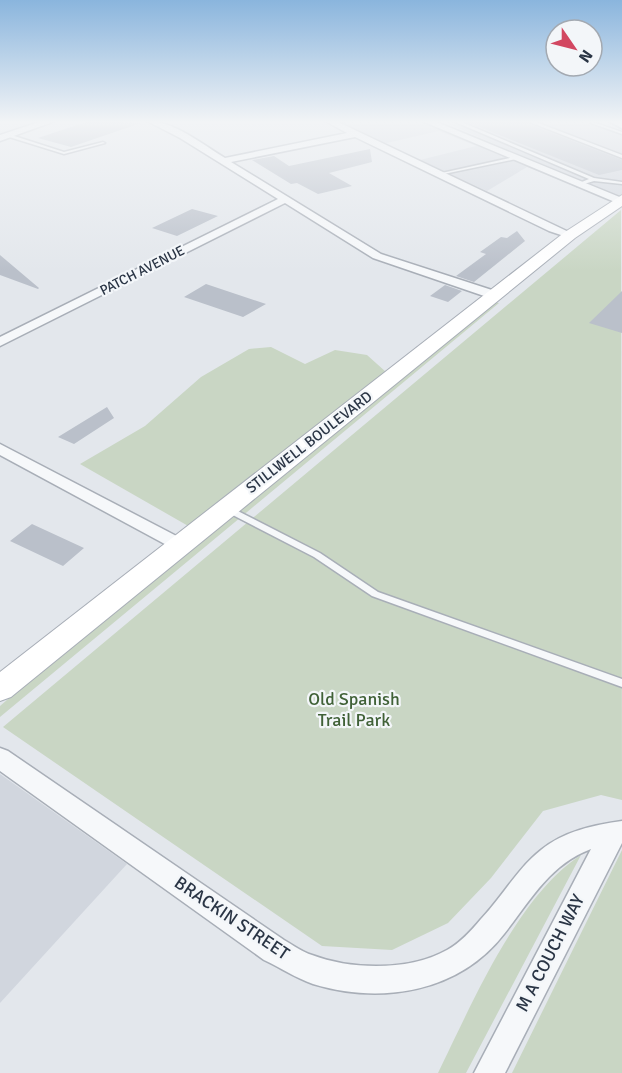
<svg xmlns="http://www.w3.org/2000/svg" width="622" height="1073" font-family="Signika,sans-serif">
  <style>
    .built { fill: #d1d6de }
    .green { fill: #c9d6c4 }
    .building { fill: #bac0ca }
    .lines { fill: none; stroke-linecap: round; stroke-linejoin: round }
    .lane-casing { stroke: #a8aeb7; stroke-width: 3 }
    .street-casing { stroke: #a8aeb7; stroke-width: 3 }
    .secondary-casing { stroke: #a8aeb7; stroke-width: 2 }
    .primary-casing { stroke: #a2acb8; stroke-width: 4 }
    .lane { fill: #f6f8fa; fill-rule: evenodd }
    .street { fill: #f6f8fa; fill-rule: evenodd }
    .secondary { fill: #fff; fill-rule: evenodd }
    .primary { fill: #fff; fill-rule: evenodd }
    .labels { text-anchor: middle; stroke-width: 4.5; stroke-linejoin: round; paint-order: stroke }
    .far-street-label { font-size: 14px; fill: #2a3545; stroke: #f3f6f9 }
    .street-label { font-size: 15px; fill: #2a3545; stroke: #f3f6f9 }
    .near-park-label { font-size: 18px; fill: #406137; stroke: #f3f6f9 }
    .near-street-label { font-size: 18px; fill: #2a3545; stroke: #f3f6f9 }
  </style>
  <rect width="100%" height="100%" fill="#e3e7ec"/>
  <!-- built -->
  <path class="built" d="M334 121H421L612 201 527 167 487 191 420 160 476 146 439 131 382 144Z
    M442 121H594L622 131V196L619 198Z
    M0 774 127 864 0 1003Z"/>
  <!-- green -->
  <path class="green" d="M621 210 622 800 601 795 543 811 491 878 448 923 392 950 322 946 3 727Z
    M495 302 499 303 0 717V706L61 653Z
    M271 347 305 364 335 350 367 355 386 372 190 527 80 464 145 426 201 377 249 349Z
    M622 850V1073H512Z
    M581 855 466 1073H438C471 1006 517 896 581 855Z"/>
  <!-- building -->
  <path class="building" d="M89 121 141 123 71 147 38 138Z
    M521 121 622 160V170L599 175 467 122Z
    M370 149 372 162 329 173 352 186 318 194 297 183 291 184 252 160 274 156 289 166Z
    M192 209 218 216 177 236 152 228Z
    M517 231 525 241 474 282 456 276 486 254 480 252 501 237 507 238Z
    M0 255 39 288 38 289 0 275Z
    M206 284 266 304 243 317 184 297Z
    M445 285 462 291 448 302 430 296Z
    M622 291V333L589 323Z
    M107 407 114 418 74 444 58 437Z
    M32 524 84 548 63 566 10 541Z"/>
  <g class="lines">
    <!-- lane casing -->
    <g class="lane-casing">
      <path id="lane" d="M453 121H459L594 178 622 182V184L594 181 577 186V184L589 179Z
        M527 121H533L622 155V158Z
        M590 121 622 132V134L591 123Z
        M8 134 64 152 103 142 105 143 64 154 6 136Z
        M514 157 516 159 439 175 437 174Z
        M228 506 320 553 378 592 622 679V687L372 596 314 557 225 511 224 509Z"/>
    </g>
    <!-- street casing -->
    <g class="street-casing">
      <path id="street" d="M42 121H55L0 141V135Z
        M147 121C174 121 202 144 225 158L347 133 325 121H336L575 235 570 238 549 231 355 137 231 162 381 254 498 292V298H490L373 258 285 203 0 346V337L278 199 180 138Z
        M422 121H434L622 198V205Z
        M0 444 186 541 189 545 180 551 174 549 0 455Z
        M0 748 8 751 284 940C293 945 302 952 312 955 351 970 410 971 447 950 460 943 471 931 481 919 502 897 517 869 541 850 564 831 594 825 622 821V843L505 1073H474L591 849C550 864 530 901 504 934 459 992 382 1005 313 984 296 978 281 968 264 960L0 771Z"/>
    </g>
    <!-- secondary casing -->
    <g class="secondary-casing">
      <path id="secondary" d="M622 195V206L575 238 11 697 0 701V672L565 232Z"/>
    </g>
    <!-- primary casing -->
    <g class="primary-casing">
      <path id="primary" d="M609 121H622V128Z"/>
    </g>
    <!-- lane -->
    <use href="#lane" class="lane"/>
    <!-- street -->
    <use href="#street" class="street"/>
    <!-- secondary -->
    <use href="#secondary" class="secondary"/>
    <!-- primary -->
    <use href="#primary" class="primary"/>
  </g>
  <!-- sky -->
  <linearGradient id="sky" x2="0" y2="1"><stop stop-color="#8ab5dd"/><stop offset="0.45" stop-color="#f2f4f6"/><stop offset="1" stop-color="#f2f4f6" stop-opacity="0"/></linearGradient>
  <rect width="622" height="271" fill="url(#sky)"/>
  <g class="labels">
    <!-- far-street labels -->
    <g class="far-street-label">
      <text transform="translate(142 270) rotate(-27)" y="5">PATCH AVENUE</text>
    </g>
    <!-- street labels -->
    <g class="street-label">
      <text transform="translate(309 442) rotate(-38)" y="5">STILLWELL BOULEVARD</text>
    </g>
    <!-- near-park labels -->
    <g class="near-park-label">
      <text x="354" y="705">Old Spanish<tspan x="354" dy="21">Trail Park</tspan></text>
    </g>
    <!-- near-street labels -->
    <g class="near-street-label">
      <text transform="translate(232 918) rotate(34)" y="6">BRACKIN STREET</text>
      <text transform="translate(550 953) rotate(-63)" y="6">M A COUCH WAY</text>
    </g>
  </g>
  <!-- north arrow -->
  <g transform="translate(574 48) rotate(125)"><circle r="28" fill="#f3f6f9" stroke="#a3a9b1" stroke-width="1.5"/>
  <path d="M0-4.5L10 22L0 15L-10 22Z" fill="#d24761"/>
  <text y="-9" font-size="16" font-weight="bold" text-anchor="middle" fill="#2a3545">N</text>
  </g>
</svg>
